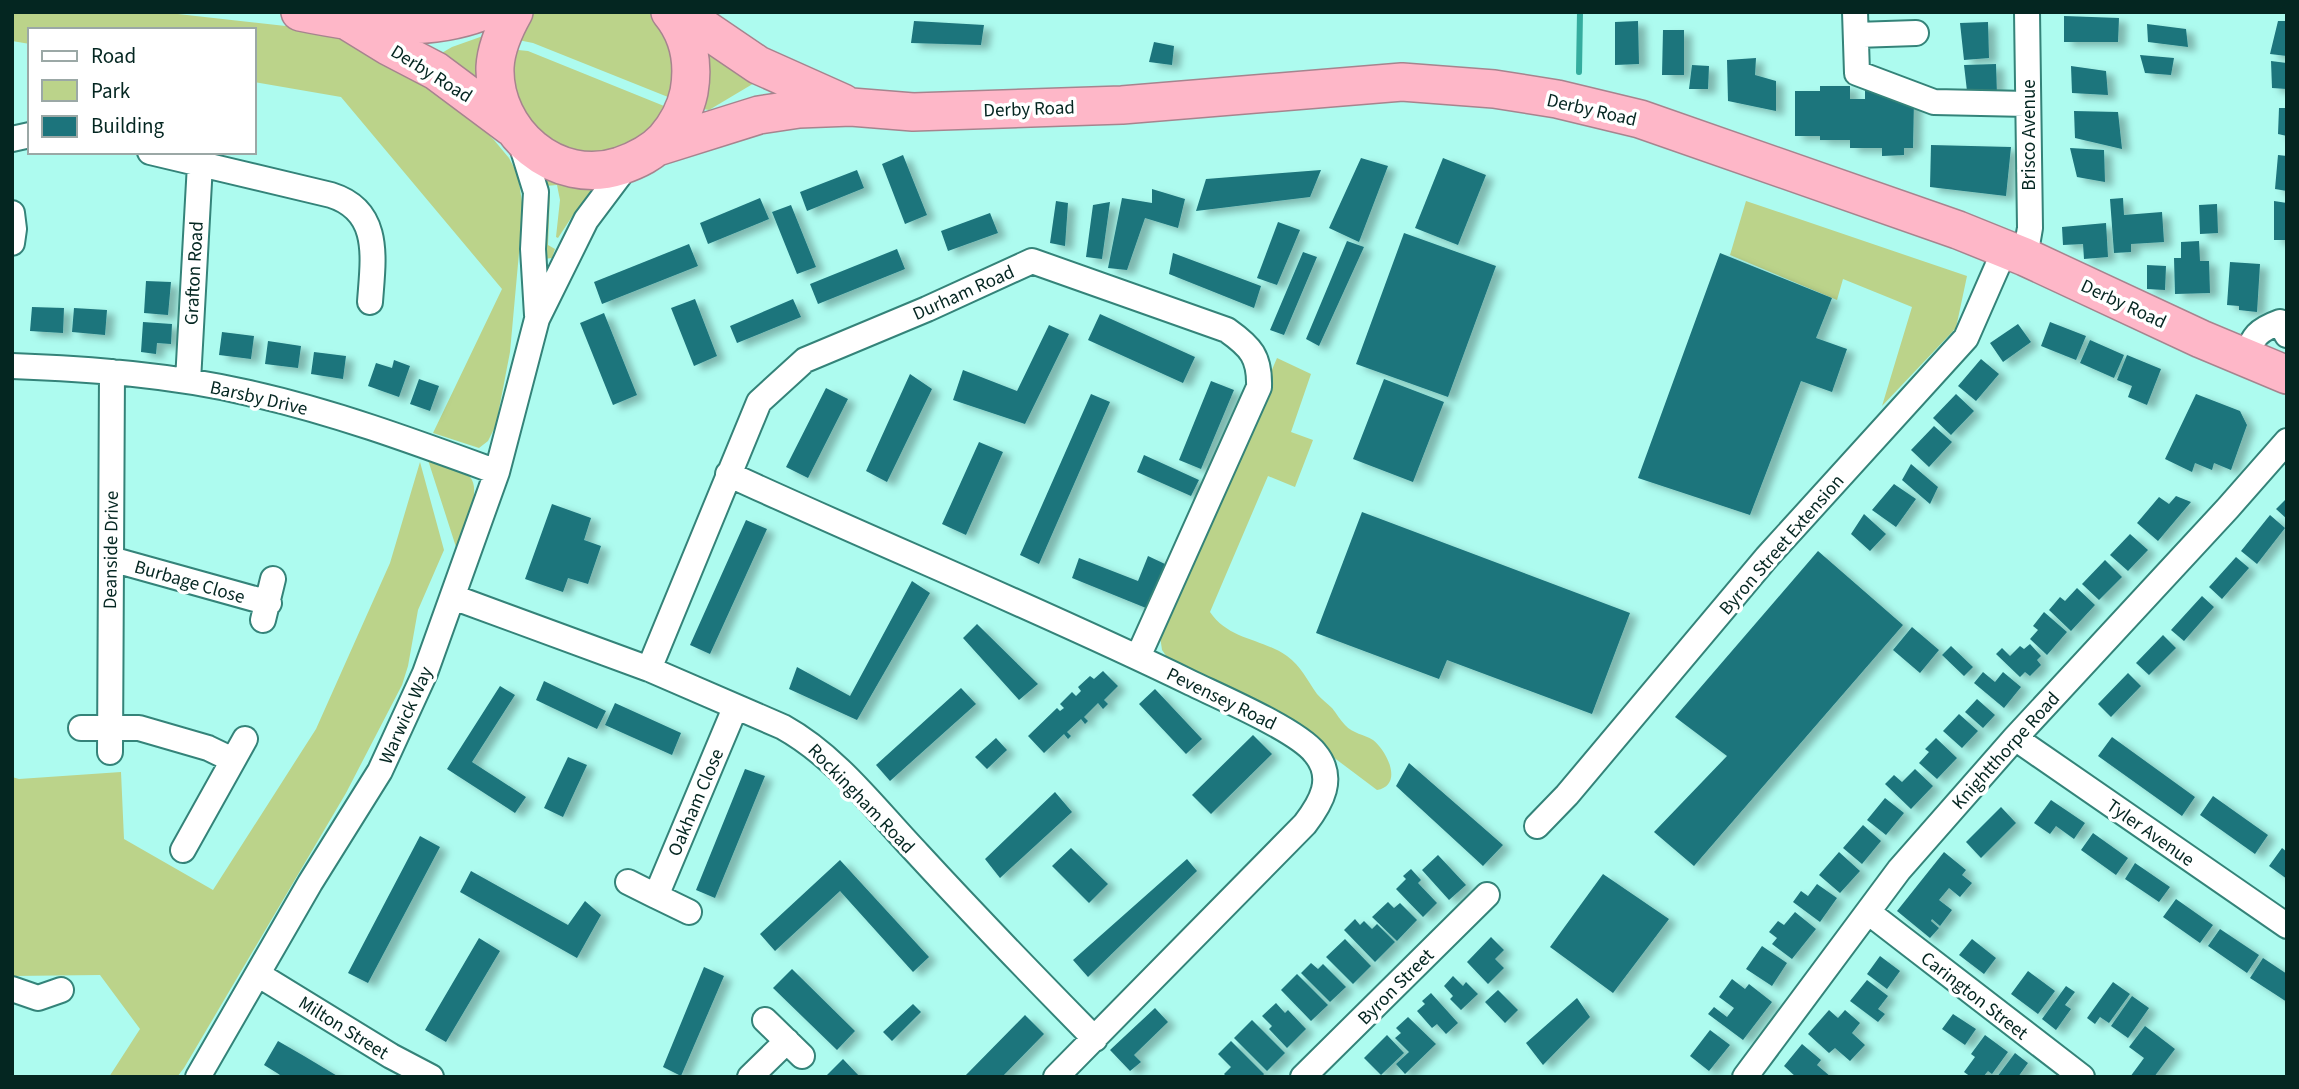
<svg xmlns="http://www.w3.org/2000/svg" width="2299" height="1089" font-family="'Source Sans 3',sans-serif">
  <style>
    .green { fill: #bbd38a }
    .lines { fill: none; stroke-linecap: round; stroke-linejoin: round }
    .stream { stroke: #34ac9e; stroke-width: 6 }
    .building { fill: #1c747c; filter: url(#shadow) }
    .minor-casing { stroke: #348379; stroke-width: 28 }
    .highway-casing { stroke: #a6848e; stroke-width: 40 }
    .minor { stroke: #fff; stroke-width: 24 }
    .highway { stroke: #feb7c8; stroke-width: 37 }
    .labels { text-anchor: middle; stroke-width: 7; stroke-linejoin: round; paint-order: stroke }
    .street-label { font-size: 19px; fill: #042621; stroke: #fff }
  </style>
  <defs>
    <filter id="shadow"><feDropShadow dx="8" dy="4.5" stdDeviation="3.5" flood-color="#0004"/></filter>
  </defs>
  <rect width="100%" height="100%" fill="#adfbef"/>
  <!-- green -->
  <path class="green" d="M12 12H160L349 33 452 98 494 140 509 158 518 175 523 209 510 352 496 425 488 441 479 448 433 433 502 289 341 97 254 82V30H30V44L12 41Z
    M530 12H657L672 45 673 99 533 43 513 39Z
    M483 36 484 86 440 54 452 47Z
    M699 44 756 82 709 110 696 108Z
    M518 50 528 51 669 108 662 122 610 159 544 143 516 100 510 51Z
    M542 174 591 185 593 190 575 212 558 238 556 237 560 200 557 185 545 186Z
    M547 195H550L548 245 555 249 552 258 544 259Z
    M1746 201 1967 276 1956 328 1882 406 1912 307 1843 279 1837 300 1730 255Z
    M1277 358 1311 374 1291 432 1313 440 1295 487 1268 476 1210 612C1229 640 1261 638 1287 656 1301 666 1307 680 1317 694 1321 699 1327 703 1332 708 1337 714 1340 720 1345 725 1353 734 1364 734 1373 740 1387 751 1404 785 1377 790L1256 699 1174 667 1162 650 1160 636 1166 615Z
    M429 457C441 463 460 467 470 477 483 492 462 531 456 547L428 460Z
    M420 462 444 550 418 610 408 666 402 685 346 793 184 1068 177 1077H109L140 1029 100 975 12 976V777L19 779 121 772 124 839 213 890 316 729 390 563Z"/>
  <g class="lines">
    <!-- stream -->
    <path class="stream" d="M1579 72 1580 12"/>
  </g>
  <!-- building -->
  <path class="building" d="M2064 16 2119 18 2118 42H2064Z
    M914 21 984 25 981 45 911 43Z
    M1638 21 1639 64 1615 65V22Z
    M2278 21H2287V56L2270 54Z
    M1988 22 1989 58 1964 60 1960 23Z
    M2147 24 2186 29 2188 47 2148 42Z
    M1663 30H1684V75H1662Z
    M1154 42 1174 46 1172 65 1149 62Z
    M2140 55 2174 58 2171 75 2145 73Z
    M1756 58 1755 75 1776 81V111L1728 101 1727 60Z
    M2271 61 2287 63V89L2272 88Z
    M1996 64 1997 96 1967 91 1964 65Z
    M1692 65 1709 66 1708 89H1689Z
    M2071 66 2106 71 2108 95 2072 93Z
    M1820 86H1850V99H1865V91H1895L1914 99 1913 148H1904V155L1882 156V148H1850V140H1820V136H1795V91H1820Z
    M2279 108H2287V136L2278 134Z
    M2074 111 2118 112 2122 149 2075 138Z
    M1931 145 2011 147 2006 196 1930 187Z
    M2070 148 2104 150 2105 182 2077 177Z
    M903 155 927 215 905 224 882 164Z
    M2278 155 2287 156V191L2275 189Z
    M1361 158 1388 166 1359 242 1329 228Z
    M1443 158 1486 175 1458 245 1415 228Z
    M857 170 864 188 807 211 800 192Z
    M1321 170 1310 197 1196 211 1206 179Z
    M1152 189 1185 199 1178 228 1145 218 1127 270 1108 268 1122 198 1152 203Z
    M760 198 769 219 708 244 700 223Z
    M2123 198 2124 215 2162 212 2164 242 2131 244V252L2114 253 2110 199Z
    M1056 201 1068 203 1065 246 1050 243Z
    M2274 201 2287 203V240H2274Z
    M1110 202 1102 259 1086 257 1093 205Z
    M2217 204 2218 233 2200 234 2199 205Z
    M791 205 816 267 797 274 772 212Z
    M990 213 998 233 948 251 941 231Z
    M1278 222 1300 230 1277 285 1257 278Z
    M2106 223 2108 257 2084 259 2083 244 2063 245 2062 227Z
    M1404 233 1496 266 1448 397 1356 364Z
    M1347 241 1364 247 1319 346 1306 339Z
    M2199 241 2200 261H2209L2210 293 2175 294 2174 258H2181V242Z
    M689 244 698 266 602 304 594 282Z
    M897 249 905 269 818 304 810 284Z
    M1303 252 1317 257 1284 335 1270 330Z
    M1173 253 1261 286 1254 308 1169 274Z
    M1720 253 1832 298 1816 338 1847 349 1832 392 1801 381 1750 515 1638 478Z
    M2230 262 2260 264 2257 312 2239 310V306L2227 305Z
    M2147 265 2166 266 2165 290 2147 289Z
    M146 281 171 282 168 315 144 313Z
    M695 299 717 356 694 366 671 308Z
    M793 299 801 317 737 343 730 326Z
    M32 307 64 308 63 333 30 331Z
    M74 308 107 310 105 335 72 332Z
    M604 313 637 395 613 405 580 323Z
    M1100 314 1195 357 1183 383 1088 340Z
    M143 322 172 324 171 344 157 343 156 354 141 352Z
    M2050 322 2086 336 2076 360 2041 346Z
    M2018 324 2031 342 2003 362 1990 343Z
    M1049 325 1069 334 1025 424 953 400 963 370 1017 391Z
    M222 332 254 336 251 359 219 355Z
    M2090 340 2124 355 2114 378 2080 363Z
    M268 341 301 346 298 368 265 364Z
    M314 352 346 356 343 379 311 374Z
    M2127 355 2161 369 2147 405 2128 397 2132 386 2117 380Z
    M1981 359 1999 374 1976 401 1958 386Z
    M394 360 410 366 399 397 368 386 376 363 392 368Z
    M910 374 932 389 887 482 866 471Z
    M419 379 439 386 430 411 410 404Z
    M1384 379 1444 402 1413 482 1353 459Z
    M1211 381 1234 390 1201 469 1179 460Z
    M826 388 848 399 808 478 786 467Z
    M1091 394 1110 402 1039 564 1020 555Z
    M1956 394 1974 411 1951 435 1933 418Z
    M2196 394 2240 411 2247 425 2231 470 2214 463 2212 470 2195 463 2192 472 2165 459Z
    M1934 426 1952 442 1929 467 1911 450Z
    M979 442 1003 452 966 535 942 524Z
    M1144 455 1199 480 1191 496 1137 472Z
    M1911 464 1938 487 1930 504 1902 480Z
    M1894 484 1916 499 1896 527 1872 510Z
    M2176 496 2191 502 2158 541 2137 523 2159 497 2169 504Z
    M2287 498V519L2276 509Z
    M552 504 591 518 584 540 601 546 588 584 568 578 563 592 525 579Z
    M1362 512 1630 613 1592 714 1447 660 1439 679 1316 633Z
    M1864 514 1886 534 1870 551 1851 534Z
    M2270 515 2285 528 2257 564 2241 551Z
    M746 520 767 529 710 654 690 645Z
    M2130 534 2148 550 2128 571 2110 555Z
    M1818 551 1903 625 1694 866 1654 832 1727 756 1675 717Z
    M1148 556 1165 564 1146 608 1072 578 1079 558 1138 581Z
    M2236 557 2249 568 2222 599 2209 587Z
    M2105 560 2122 577 2099 600 2082 584Z
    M912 581 930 593 857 720 789 689 797 667 850 696Z
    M2077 588 2095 605 2071 631 2049 610 2060 597 2065 601Z
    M2202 596 2214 607 2184 641 2171 630Z
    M2044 612 2067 632 2047 655 2030 639 2038 630 2033 626Z
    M977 624 1038 684 1019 700 963 638Z
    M1912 627 1939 650 1920 673 1893 650Z
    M2163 635 2176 648 2149 675 2136 663Z
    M2030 644 2041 656 2037 660 2041 665 2030 676 2025 672 2020 677 1996 654 2002 648 2010 656 2020 646 2024 649Z
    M1951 646 1973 667 1964 676 1942 655Z
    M1103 671 1118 686 1104 700 1108 704 1103 709 1098 703 1084 717 1088 721 1085 724 1081 719 1067 732 1071 736 1068 739 1064 734 1044 753 1028 736 1057 708 1060 711 1064 708 1060 704 1072 692 1076 696 1081 691 1078 687 1090 676 1094 679Z
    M1983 672 1995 682 2003 672 2021 687 2004 708 1974 683Z
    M2128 673 2141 686 2111 717 2098 704Z
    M544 681 606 711 597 729 536 700Z
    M500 686 515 695 472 762 526 797 515 813 447 769Z
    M961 688 976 704 890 781 876 765Z
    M1155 689 1202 739 1186 754 1139 704Z
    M1977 699 1995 715 1983 728 1965 712Z
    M615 703 681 733 672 755 605 725Z
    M1959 714 1978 731 1962 748 1943 731Z
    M1253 735 1272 754 1211 814 1192 795Z
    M2112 737 2195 797 2182 816 2098 756Z
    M996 738 1007 750 987 769 975 757Z
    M1936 738 1957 758 1937 779 1919 763 1929 752 1925 749Z
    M568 757 587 765 563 817 544 808Z
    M1409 763 1503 845 1483 866 1396 786Z
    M745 769 765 776 715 898 696 890Z
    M1915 769 1933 786 1911 809 1885 784 1894 775 1902 782Z
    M1055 792 1072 812 1000 878 985 859Z
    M2213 796 2268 835 2255 854 2200 815Z
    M1885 798 1904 813 1886 835 1867 820Z
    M2051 800 2085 823 2074 839 2056 826 2050 834 2034 823Z
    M2001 807 2016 823 1981 858 1966 842Z
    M1863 825 1881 841 1862 864 1843 848Z
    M2093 833 2128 858 2116 875 2081 850Z
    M420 836 440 847 368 983 348 973Z
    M1071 848 1108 884 1089 903 1052 866Z
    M2282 848 2287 852V879L2269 866Z
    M1839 852 1860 871 1840 893 1819 875Z
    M1944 852 1966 870 1962 875 1972 883 1960 897 1949 888 1939 900 1952 910 1940 926 1932 919 1931 921 1939 928 1930 938 1897 911Z
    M1438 855 1466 885 1449 900 1422 870Z
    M1187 859 1197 871 1088 977 1073 960Z
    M840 860 929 957 913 972 840 891 775 951 760 934Z
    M2135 863 2170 887 2159 902 2125 879Z
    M1411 869 1421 880 1418 883 1437 903 1423 917 1396 889 1406 879 1403 876Z
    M471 871 568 925 585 901 601 915 577 958 460 892Z
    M1603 874 1669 919 1613 993 1550 947Z
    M1817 884 1837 898 1820 922 1793 902 1801 891 1808 896Z
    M2176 899 2213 925 2200 943 2163 917Z
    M1388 902 1394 908 1400 903 1417 920 1397 941 1372 917Z
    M1795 912 1816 929 1792 959 1772 944 1777 938 1769 932 1778 921 1784 925Z
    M1355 919 1360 925 1364 921 1372 929 1377 924 1395 942 1375 962 1344 930Z
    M2220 929 2259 955 2247 973 2208 946Z
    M1491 937 1504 950 1495 959 1504 968 1488 984 1467 962Z
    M479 938 500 951 446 1042 425 1030Z
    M1345 939 1371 966 1353 984 1326 957Z
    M1972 939 1996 958 1984 974 1959 955Z
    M1762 946 1787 963 1772 986 1746 969Z
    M1880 956 1900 971 1887 989 1867 974Z
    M2263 958 2287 974V1002L2250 978Z
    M1311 963 1318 969 1323 964 1346 987 1330 1002 1301 973Z
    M704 967 724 976 681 1076 663 1067Z
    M792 969 855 1031 837 1050 773 988Z
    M2028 971 2055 991 2038 1014 2011 994Z
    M1297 974 1328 1005 1311 1021 1281 990Z
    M1453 976 1463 986 1466 982 1478 994 1461 1010 1450 999 1453 996 1444 986Z
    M1732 979 1745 989 1749 984 1772 1002 1743 1040 1708 1014 1714 1007 1727 1017 1734 1008 1719 997Z
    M1867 980 1888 996 1878 1009 1885 1014 1878 1022 1850 1001Z
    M2113 982 2130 994 2109 1023 2100 1017 2095 1024 2087 1018Z
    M2066 986 2075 992 2065 1005 2071 1009 2056 1030 2042 1019Z
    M1498 990 1518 1010 1505 1023 1485 1002Z
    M1431 993 1458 1023 1446 1034 1437 1024 1432 1028 1417 1011 1425 1004 1422 1001Z
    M2132 996 2149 1008 2128 1038 2111 1026Z
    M1577 998 1590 1017 1543 1065 1526 1043Z
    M1276 1003 1285 1013 1288 1010 1306 1029 1287 1048 1269 1029 1272 1026 1262 1016Z
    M913 1004 921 1012 892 1041 883 1032Z
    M1155 1008 1168 1022 1134 1055 1141 1062 1130 1071 1110 1050Z
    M1829 1010 1838 1018 1845 1010 1860 1023 1852 1033 1865 1045 1850 1061 1835 1048 1829 1053 1808 1034Z
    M1953 1014 1976 1029 1965 1045 1942 1029Z
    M1025 1015 1044 1034 1002 1077H964Z
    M1408 1017 1436 1044 1405 1074 1396 1064 1409 1052 1395 1038 1401 1033 1396 1028Z
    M1252 1020 1285 1053 1267 1071 1234 1038Z
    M2145 1026 2175 1049 2154 1077H2130L2144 1058 2129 1047Z
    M1710 1030 1730 1045 1709 1071 1690 1056Z
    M1387 1035 1404 1053 1381 1075 1364 1058Z
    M1985 1035 2008 1052 1992 1074 1988 1071 1983 1077H1971L1964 1072 1975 1057 1971 1054Z
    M278 1041 304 1056 339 1077H283L277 1073 264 1065Z
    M1231 1041 1264 1074 1262 1077H1227L1224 1074 1231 1067 1218 1054Z
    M1802 1044 1821 1060 1817 1065 1831 1077H1796L1784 1066Z
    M2015 1053 2028 1063 2018 1077H1997Z
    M843 1059 860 1077H825Z"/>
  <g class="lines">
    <!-- minor casing -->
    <g class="minor-casing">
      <path id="minor" d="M1855 12 1857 73 1934 102 2028 104
        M1856 35 1916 33
        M519 137 536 192 533 249 537 315
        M12 139 30 135
        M150 152 331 195C382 211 373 259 370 302
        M12 213 14 229 12 243
        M2025 257 2030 228 2027 12
        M2245 358C2253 336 2258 330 2280 322L2287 335
        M12 366C92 369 172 375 249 393 334 412 415 442 497 472
        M188 381 200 164
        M728 474C882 545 1039 609 1191 683 1220 697 1297 730 1315 753 1336 778 1321 803 1305 824L1056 1077
        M111 559 269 603
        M453 597 649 669 783 727C837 757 876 810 918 854 976 917 1035 978 1095 1039
        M263 620 273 579
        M649 669 759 402 805 360 927 309 1032 261 1227 330C1251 347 1260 357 1259 387L1138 657
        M81 728H139L208 748 233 760
        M2015 738 2287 926
        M110 752 112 372
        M1537 826 1567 795 1767 557 1966 338 2005 249
        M183 850 245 739
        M628 882 656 896 735 708
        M656 896 689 912
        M1868 912 2082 1077
        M259 975 391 1056 431 1077
        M12 989 38 998 61 990
        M765 1020 802 1056
        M198 1077 310 883 380 771 425 673 497 472 537 319 586 220 628 164
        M750 1077 787 1041
        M1303 1077 1487 895
        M1745 1077 1899 870 2015 738 2228 508 2287 441"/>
    </g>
    <!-- highway casing -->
    <g class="highway-casing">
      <path id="highway" d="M300 12C359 24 423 34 481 12
        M514 12C505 28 496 48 495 67 493 132 556 187 620 166 637 160 652 153 665 139 677 125 685 111 689 92 694 64 689 35 670 12
        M680 12 758 65 843 103
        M349 22 388 46 436 71 511 127
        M657 147 759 115 799 109 851 107 913 112 1122 105 1402 82 1494 89 1557 99 1640 119 1958 230 2025 257 2201 339 2287 375"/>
    </g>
    <!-- minor -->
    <use href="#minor" class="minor"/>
    <!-- highway -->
    <use href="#highway" class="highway"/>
  </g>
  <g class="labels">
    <!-- street labels -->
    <g class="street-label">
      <text transform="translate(432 73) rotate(32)" y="7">Derby Road</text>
      <text transform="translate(1029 108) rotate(-2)" y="7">Derby Road</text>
      <text transform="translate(1592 109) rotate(13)" y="7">Derby Road</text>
      <text transform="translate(2028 135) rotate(-90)" y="7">Brisco Avenue</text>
      <text transform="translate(193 273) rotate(-87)" y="7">Grafton Road</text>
      <text transform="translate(963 292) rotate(-24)" y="7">Durham Road</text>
      <text transform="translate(2124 303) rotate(25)" y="7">Derby Road</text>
      <text transform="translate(259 397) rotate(13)" y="7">Barsby Drive</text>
      <text transform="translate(1781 544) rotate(-49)" y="7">Byron Street Extension</text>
      <text transform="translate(110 550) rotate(-89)" y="7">Deanside Drive</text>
      <text transform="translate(190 581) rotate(16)" y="7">Burbage Close</text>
      <text transform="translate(1222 698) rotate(26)" y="7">Pevensey Road</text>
      <text transform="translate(405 715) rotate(-66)" y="7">Warwick Way</text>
      <text transform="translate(2005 750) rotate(-48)" y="7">Knightthorpe Road</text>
      <text transform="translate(862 798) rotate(46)" y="7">Rockingham Road</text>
      <text transform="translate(695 802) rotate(-67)" y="7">Oakham Close</text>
      <text transform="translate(2151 832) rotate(35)" y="7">Tyler Avenue</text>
      <text transform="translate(1395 986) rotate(-45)" y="7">Byron Street</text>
      <text transform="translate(1975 995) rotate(38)" y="7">Carington Street</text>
      <text transform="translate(344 1027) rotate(32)" y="7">Milton Street</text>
    </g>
  </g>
  <!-- border -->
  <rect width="2299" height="1089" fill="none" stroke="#042621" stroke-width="28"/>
  <!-- legend -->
  <rect x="28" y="28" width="228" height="126" fill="#ffffff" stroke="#9ba8a6" stroke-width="2"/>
  <rect x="42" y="51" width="35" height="10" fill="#ffffff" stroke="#9ba8a6" stroke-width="2"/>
  <text x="91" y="63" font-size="21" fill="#042621">Road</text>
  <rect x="42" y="80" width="35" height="21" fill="#bbd38a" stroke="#9ba8a6" stroke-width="2"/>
  <text x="91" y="98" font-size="21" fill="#042621">Park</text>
  <rect x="42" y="116" width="35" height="21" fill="#1c747c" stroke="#9ba8a6" stroke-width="2"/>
  <text x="91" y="133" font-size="21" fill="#042621">Building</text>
</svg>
